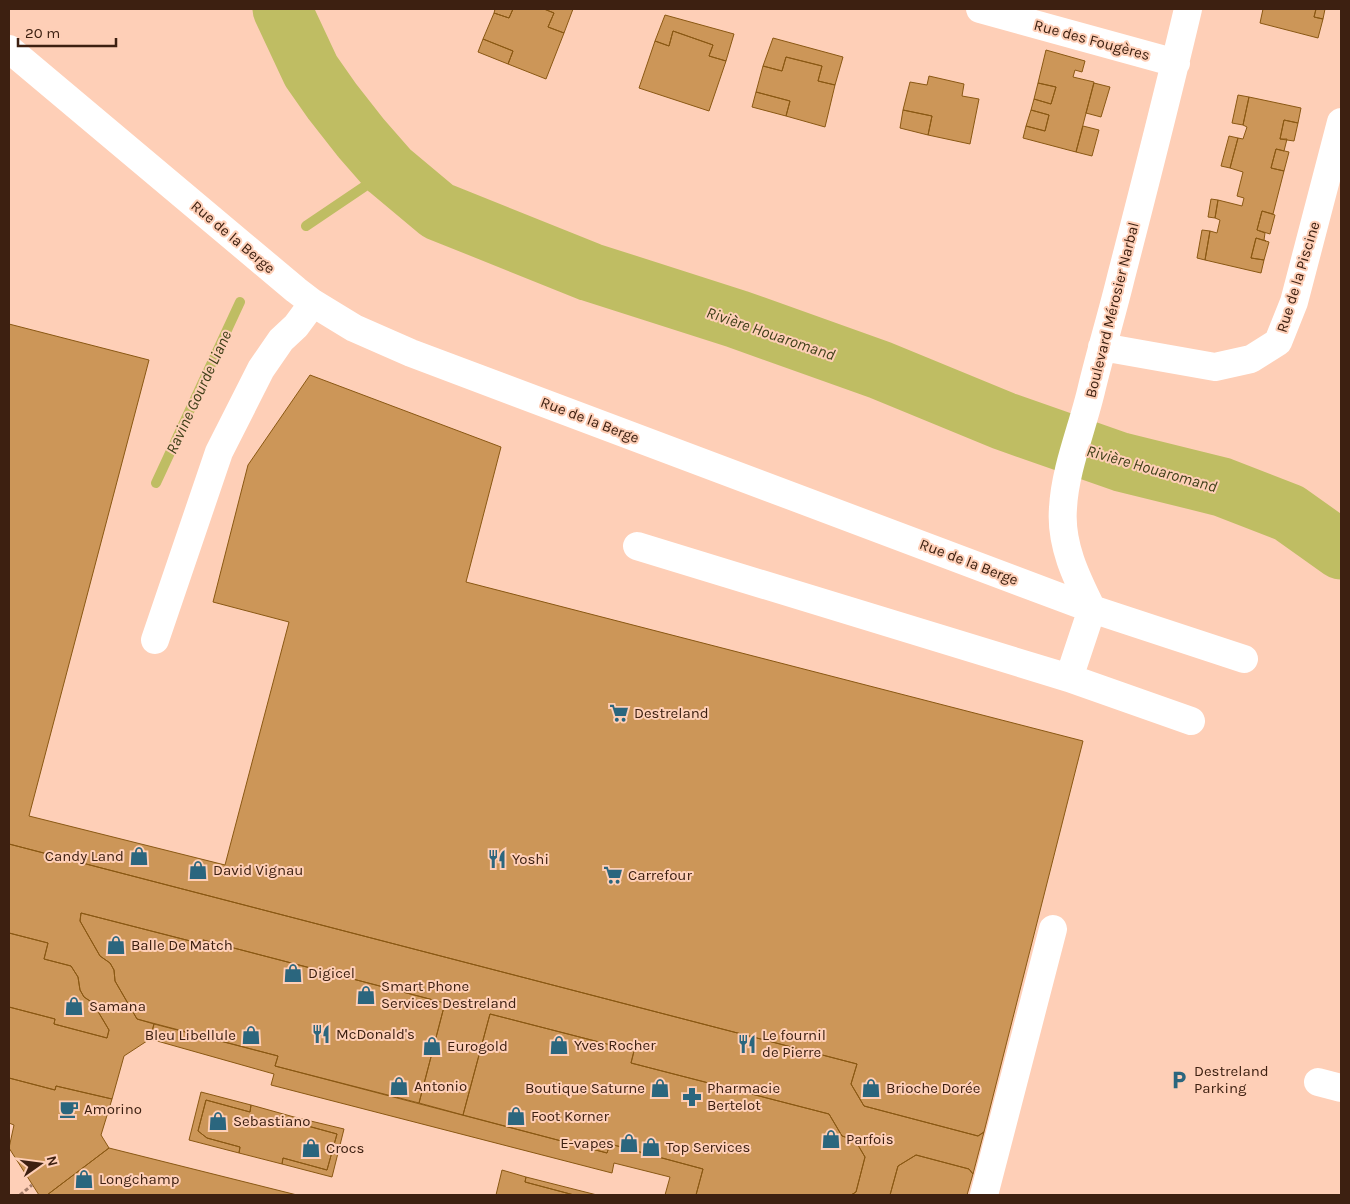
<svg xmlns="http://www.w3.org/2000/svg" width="1350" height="1204" font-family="Karla,sans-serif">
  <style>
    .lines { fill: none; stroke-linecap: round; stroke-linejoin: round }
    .stream { stroke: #bfbd63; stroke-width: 10 }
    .river { stroke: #bfbd63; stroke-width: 59 }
    .building { fill: #cc9658; stroke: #8a5813 }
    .path { stroke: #a37c69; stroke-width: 3; stroke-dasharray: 4 2.5; stroke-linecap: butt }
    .minor { stroke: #fff; stroke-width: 28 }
    .labels { text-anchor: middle; stroke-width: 4; stroke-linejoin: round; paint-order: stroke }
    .street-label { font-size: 15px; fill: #3d2011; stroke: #fecfb7 }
    .poi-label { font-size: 15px; fill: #3d2011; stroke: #fecfb7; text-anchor: start }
    .water-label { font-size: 16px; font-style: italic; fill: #3f3f18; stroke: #fecfb7 }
  </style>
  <rect width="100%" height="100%" fill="#fecfb7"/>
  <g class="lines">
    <!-- stream -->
    <path class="stream" d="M306 226 389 170
      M156 483 240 302"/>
    <!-- river -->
    <path class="river" d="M282 9 311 71 332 101 361 138 389 170 438 211 590 272 737 319 880 370 1004 421 1121 462 1222 487 1289 513 1341 550"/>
  </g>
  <!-- building -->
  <path class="building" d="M495 9H513L509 18 494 13Z
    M513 9H544L554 13 548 27 564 33 546 79 508 64 513 51 483 39 494 13 509 18Z
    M544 9H573L564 33 548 27 554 13Z
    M1263 9H1316L1314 17 1323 19 1318 38 1260 23Z
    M1316 9H1325L1323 19 1314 17Z
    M665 15 734 34 726 61 709 56 713 45 673 31 669 46 655 41Z
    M673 31 713 45 709 56 726 61 709 111 639 88 655 41 669 46Z
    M773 38 843 57 835 85 818 81 822 66 786 57 782 71 763 66Z
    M483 39 513 51 508 64 478 52Z
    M1046 50 1085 61 1082 72 1075 70 1073 77 1094 82 1076 152 1023 138 1026 126 1045 131 1049 115 1031 110 1034 99 1051 104 1056 87 1038 83Z
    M786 57 822 66 818 81 835 85 825 127 786 116 790 101 756 92 763 66 782 71Z
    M929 76 964 84 962 96 979 99 970 144 928 135 932 116 903 110 910 82 927 85Z
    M1038 83 1056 87 1051 104 1034 99Z
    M1094 83 1110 87 1101 117 1086 113Z
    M756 92 790 101 786 116 752 107Z
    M1238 95 1249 97 1243 125 1232 123Z
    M1249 97 1301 108 1298 123 1284 120 1280 139H1287L1284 151 1276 149 1271 168 1284 171 1273 214 1262 211 1257 230 1265 233 1264 240 1266 241 1256 238 1251 258 1264 260 1261 273 1205 260 1210 231 1217 233 1220 220 1215 218 1218 200 1242 206 1244 198 1237 196 1243 172 1230 168 1238 138 1243 139 1247 127 1243 125Z
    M903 110 932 116 928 135 900 128Z
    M1031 110 1049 115 1045 131 1026 126Z
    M1284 120 1298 123 1294 141 1280 139Z
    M1083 126 1099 130 1092 156 1076 152Z
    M1229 136 1238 138 1230 168 1221 166Z
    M1276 149 1289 152 1284 171 1271 168Z
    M1211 199 1218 200 1215 218 1208 217Z
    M1262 211 1275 215 1270 234 1257 230Z
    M1202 230 1210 231 1205 260 1197 258Z
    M1256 238 1269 242 1264 260 1251 258Z
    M9 324 149 360 29 816 225 865 289 622 213 602 248 465 310 375 501 447 466 582 1083 741 984 1132 978 1136 864 1106 851 1084 857 1064 9 844Z
    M9 844 857 1064 851 1084 864 1106 978 1136 984 1132 973 1174 969 1169 916 1155 898 1166 890 1195H851L856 1192 865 1157 855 1140 842 1136 829 1114 631 1063 634 1051 490 1014 463 1115 419 1103 445 1003 203 940 202 944 81 913 80 921 100 956 110 963 114 970 115 981 137 1019 154 1024 150 1039 124 1056 112 1099 56 1086 55 1090 9 1078V1007L55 1019 54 1024 107 1038 109 1030 93 1003 84 997 80 990 78 977 71 966 44 959 48 943 9 933Z
    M81 913 202 944 203 940 445 1003 419 1103 275 1066 278 1056 137 1019 115 981 114 970 110 963 100 956 80 921Z
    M9 933 48 943 44 959 71 966 78 977 80 990 84 997 93 1003 109 1030 107 1038 54 1024 55 1019 9 1007Z
    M490 1014 634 1051 631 1063 829 1114 842 1136 855 1140 865 1157 856 1192 851 1195H696L703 1169 610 1144 607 1153 463 1115Z
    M154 1024 278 1056 275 1066 607 1153 610 1144 703 1169 696 1195H665L670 1177 614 1163 612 1173 271 1085 274 1074 150 1039Z
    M9 1078 55 1090 56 1086 112 1099 101 1135 109 1148 47 1195H39L9 1148 14 1125 9 1123Z
    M201 1092 251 1105 250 1112 206 1100 198 1131 207 1138 240 1147 239 1153 189 1140Z
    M206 1100 250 1112 251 1105 294 1117 293 1122 337 1134 327 1170 283 1158 282 1164 239 1153 240 1147 207 1138 198 1131Z
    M294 1117 344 1129 332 1177 282 1164 283 1158 327 1170 337 1134 293 1122Z
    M109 1148 297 1195H47Z
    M916 1155 969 1169 973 1174 967 1195H890L898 1166Z
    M502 1170 526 1177 525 1182 574 1195H496Z
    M526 1177 597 1195H574L525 1182Z"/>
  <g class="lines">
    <!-- path -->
    <path class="path" d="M20 1195 32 1185"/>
    <!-- minor -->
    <path class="minor" d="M980 9 1176 63
      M9 49 296 290 313 303 354 328 411 353 1092 609 1244 659
      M1102 347 1215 367 1251 359 1278 342 1294 302 1341 122
      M637 546 1069 678 1092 609
      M1092 609C1076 577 1060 544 1063 508 1065 468 1083 427 1092 387 1101 350 1112 314 1121 277 1144 188 1167 98 1188 9
      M155 640 219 452 261 369 281 340 296 326 313 303
      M1069 678 1191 721
      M1318 1082 1341 1088
      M984 1195 1053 929"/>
  </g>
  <!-- icons -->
  <defs>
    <g id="supermarket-bare" transform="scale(1.5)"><path d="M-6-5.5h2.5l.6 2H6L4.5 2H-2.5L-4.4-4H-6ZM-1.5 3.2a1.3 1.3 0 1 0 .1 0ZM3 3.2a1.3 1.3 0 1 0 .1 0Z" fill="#2b667e" stroke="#fecfb7" stroke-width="2.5" paint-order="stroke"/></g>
    <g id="shop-bare" transform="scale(1.5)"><path d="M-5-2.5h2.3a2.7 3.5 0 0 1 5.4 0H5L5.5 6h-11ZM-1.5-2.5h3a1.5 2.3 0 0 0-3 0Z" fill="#2b667e" stroke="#fecfb7" stroke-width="2.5" paint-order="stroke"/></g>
    <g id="restaurant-bare" transform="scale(1.5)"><path d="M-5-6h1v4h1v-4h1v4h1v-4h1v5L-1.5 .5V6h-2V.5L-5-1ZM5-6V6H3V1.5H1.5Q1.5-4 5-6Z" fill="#2b667e" stroke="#fecfb7" stroke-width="2.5" paint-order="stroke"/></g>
    <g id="parking-bare" transform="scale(1.5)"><path d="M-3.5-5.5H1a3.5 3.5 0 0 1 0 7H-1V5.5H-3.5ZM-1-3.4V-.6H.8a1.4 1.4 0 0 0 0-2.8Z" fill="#2b667e" stroke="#fecfb7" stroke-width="2.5" paint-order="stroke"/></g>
    <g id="pharmacy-bare" transform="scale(1.5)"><path d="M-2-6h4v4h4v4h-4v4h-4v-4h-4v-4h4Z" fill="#2b667e" stroke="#fecfb7" stroke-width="2.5" paint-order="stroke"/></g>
    <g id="cafe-bare" transform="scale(1.5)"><path d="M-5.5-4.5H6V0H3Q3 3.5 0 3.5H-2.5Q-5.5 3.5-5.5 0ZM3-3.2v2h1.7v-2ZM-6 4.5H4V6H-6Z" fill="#2b667e" stroke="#fecfb7" stroke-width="2.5" paint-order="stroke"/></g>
  </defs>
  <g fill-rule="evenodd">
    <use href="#supermarket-bare" x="619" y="713"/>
    <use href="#shop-bare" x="139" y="856"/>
    <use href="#restaurant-bare" x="497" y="859"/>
    <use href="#shop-bare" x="198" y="870"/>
    <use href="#supermarket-bare" x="613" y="875"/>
    <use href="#shop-bare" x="116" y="945"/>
    <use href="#shop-bare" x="293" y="973"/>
    <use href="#shop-bare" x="366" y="995"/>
    <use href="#shop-bare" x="74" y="1006"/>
    <use href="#restaurant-bare" x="321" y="1034"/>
    <use href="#shop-bare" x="251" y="1035"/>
    <use href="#restaurant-bare" x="747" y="1044"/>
    <use href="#shop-bare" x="559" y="1045"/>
    <use href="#shop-bare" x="432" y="1046"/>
    <use href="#parking-bare" x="1179" y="1080"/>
    <use href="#shop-bare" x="399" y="1086"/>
    <use href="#shop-bare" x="660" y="1088"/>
    <use href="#shop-bare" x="871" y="1088"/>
    <use href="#pharmacy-bare" x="692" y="1097"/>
    <use href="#cafe-bare" x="69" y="1109"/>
    <use href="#shop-bare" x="516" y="1116"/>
    <use href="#shop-bare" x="218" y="1121"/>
    <use href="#shop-bare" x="831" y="1139"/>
    <use href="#shop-bare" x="629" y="1143"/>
    <use href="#shop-bare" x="651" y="1147"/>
    <use href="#shop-bare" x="311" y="1148"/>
    <use href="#shop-bare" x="84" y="1179"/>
  </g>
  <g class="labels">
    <!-- street labels -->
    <g class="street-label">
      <text transform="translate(1092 40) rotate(15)" y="5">Rue des Fougères</text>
      <text transform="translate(233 237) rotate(40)" y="5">Rue de la Berge</text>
      <text transform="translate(1298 277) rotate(-73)" y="5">Rue de la Piscine</text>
      <text transform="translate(1112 310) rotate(-76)" y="5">Boulevard Mérosier Narbal</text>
      <text transform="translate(590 420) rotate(21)" y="5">Rue de la Berge</text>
      <text transform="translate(969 562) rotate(21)" y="5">Rue de la Berge</text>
    </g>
    <!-- poi labels -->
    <g class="poi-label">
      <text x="634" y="718">Destreland</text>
      <text x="124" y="861" text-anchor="end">Candy Land</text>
      <text x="512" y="864">Yoshi</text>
      <text x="213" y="875">David Vignau</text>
      <text x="628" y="880">Carrefour</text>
      <text x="131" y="950">Balle De Match</text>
      <text x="308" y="978">Digicel</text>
      <text x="381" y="991">Smart Phone<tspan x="381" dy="17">Services Destreland</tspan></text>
      <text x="89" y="1011">Samana</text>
      <text x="336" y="1039">McDonald's</text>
      <text x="236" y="1040" text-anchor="end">Bleu Libellule</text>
      <text x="762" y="1040">Le fournil<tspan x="762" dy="17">de Pierre</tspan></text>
      <text x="574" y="1050">Yves Rocher</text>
      <text x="447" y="1051">Eurogold</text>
      <text x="1194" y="1076">Destreland<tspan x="1194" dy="17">Parking</tspan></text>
      <text x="414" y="1091">Antonio</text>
      <text x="645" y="1093" text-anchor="end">Boutique Saturne</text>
      <text x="707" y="1093">Pharmacie<tspan x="707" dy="17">Bertelot</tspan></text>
      <text x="886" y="1093">Brioche Dorée</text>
      <text x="84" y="1114">Amorino</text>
      <text x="531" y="1121">Foot Korner</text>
      <text x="233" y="1126">Sebastiano</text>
      <text x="846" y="1144">Parfois</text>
      <text x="614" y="1148" text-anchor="end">E-vapes</text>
      <text x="666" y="1152">Top Services</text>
      <text x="326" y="1153">Crocs</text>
      <text x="99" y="1184">Longchamp</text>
    </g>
    <!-- water labels -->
    <g class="water-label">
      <text transform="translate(771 333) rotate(19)" y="6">Rivière Houaromand</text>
      <text transform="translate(198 392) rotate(-65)" y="6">Ravine Gourde Liane</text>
      <text transform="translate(1152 468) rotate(16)" y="6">Rivière Houaromand</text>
    </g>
  </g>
  <!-- border -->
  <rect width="1350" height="1204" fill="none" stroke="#3d2011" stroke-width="20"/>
  <!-- north arrow -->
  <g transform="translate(40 1164) rotate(76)" stroke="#fecfb7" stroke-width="4" paint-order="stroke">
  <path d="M0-4L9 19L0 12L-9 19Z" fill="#3d2011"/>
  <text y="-8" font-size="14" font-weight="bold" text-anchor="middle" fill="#3d2011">N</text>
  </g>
  <!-- scale -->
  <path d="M18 38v8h98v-8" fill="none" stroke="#3d2011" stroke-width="2.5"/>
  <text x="25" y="38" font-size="15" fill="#3d2011" stroke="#fecfb7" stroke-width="4" paint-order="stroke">20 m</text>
</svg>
